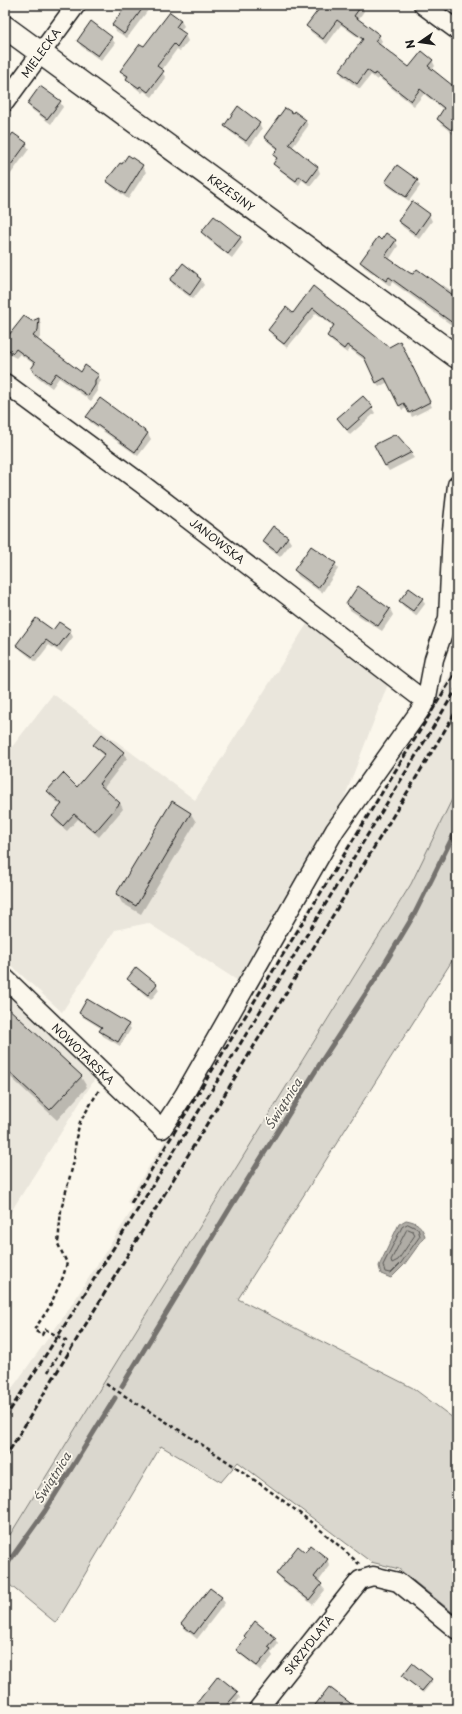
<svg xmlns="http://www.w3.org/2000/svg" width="462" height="1714" font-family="'Playpen Sans',sans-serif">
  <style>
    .built { fill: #eae6dc }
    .green { fill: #dad7ce; stroke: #7b7a75 }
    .water { fill: #afaca5; stroke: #74726e }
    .shadow { fill: #0003 }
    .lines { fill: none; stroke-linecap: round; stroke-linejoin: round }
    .shore { stroke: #575653; stroke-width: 1 }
    .stream { stroke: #74726e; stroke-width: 5 }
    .building { fill: #c3c0b8; stroke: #1c1c1c }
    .street-casing { stroke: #1c1c1c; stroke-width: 21 }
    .secondary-casing { stroke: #1c1c1c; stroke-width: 25 }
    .path { stroke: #1c1c1c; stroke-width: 2.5; stroke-dasharray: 4 3; stroke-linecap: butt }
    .street { stroke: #fbf7ec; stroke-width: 18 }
    .secondary { stroke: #fbf7ec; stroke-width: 22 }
    .rail { stroke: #1c1c1c; stroke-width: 3; stroke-dasharray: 6 3; stroke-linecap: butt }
    .labels { text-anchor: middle; stroke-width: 3.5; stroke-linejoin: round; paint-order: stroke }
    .street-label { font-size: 11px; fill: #1c1c1c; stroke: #fbf7ec }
    .water-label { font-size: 12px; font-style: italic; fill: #575653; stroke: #fbf7ec }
  </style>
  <rect width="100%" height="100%" fill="#fbf7ec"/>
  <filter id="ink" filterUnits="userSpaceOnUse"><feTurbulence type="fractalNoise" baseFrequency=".025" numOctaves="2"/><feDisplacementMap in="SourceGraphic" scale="8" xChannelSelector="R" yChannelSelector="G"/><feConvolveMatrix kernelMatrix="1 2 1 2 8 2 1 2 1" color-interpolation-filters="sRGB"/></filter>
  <g filter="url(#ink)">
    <!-- built -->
    <path class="built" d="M307 624 388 684 330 835 243 984 148 923 115 930 62 1012 5 960V756L53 694 195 800Z
      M457 663V794L417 876 5 1552V1398L67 1312 134 1207 127 1202 346 848Z
      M5 985 98 1074 5 1221Z"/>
    <!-- green -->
    <path class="green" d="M457 789V953L238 1299 413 1388 457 1421V1616L399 1569 371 1562 238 1462 221 1482 161 1446 56 1623 5 1581V1543L411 884Z"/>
    <!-- water -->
    <path class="water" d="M406 1220C417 1222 421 1225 425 1236L404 1265 391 1278 381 1274 379 1266 399 1224Z"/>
    <!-- shadow -->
    <path class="shadow" d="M128 5H152L127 38 116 31 113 25Z
      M324 5H361L364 11 358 20 379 36 382 41 379 45 410 68 432 60 435 66 432 70 457 90V131L454 135 441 124 438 119 444 110 424 94 414 106 379 78 377 80 371 75 360 89 343 77 340 71 363 41 341 25 327 44 311 32 308 26Z
      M170 13 181 21 184 26 180 31 185 35 188 41 180 51 177 49 161 71 166 78 152 97 144 91 142 93 131 84 121 71 144 48Z
      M111 38 115 43 101 61 81 46 78 41Z
      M60 102 63 107 51 124 31 109 28 104Z
      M294 113 306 121 308 126 292 148 318 168 320 173 310 186 302 180 299 185 277 168 275 164 277 160 274 155 278 150 268 142 265 137Z
      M259 123 262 129 250 146 229 131 225 126Z
      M5 139 8 141 26 144 29 149 5 182Z
      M142 166 146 172 128 199 111 186 108 181Z
      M417 180 420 186 409 201 389 187 386 182Z
      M413 203 429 215 432 221 419 239 403 227 399 222Z
      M202 232 240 237 243 243 232 258 206 238Z
      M381 241H395L398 246 389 260 410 274 440 288 443 285 457 295V329L392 282 390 286 364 267 361 262Z
      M198 275 204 285 193 299 174 286 171 280Z
      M313 287 389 348H403L432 407 412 417 407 408 402 410 388 382 379 387 367 362 350 349 347 353 331 341 328 336 334 327 316 313 287 348 272 335 269 330 293 315Z
      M38 319 41 324V336L37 341 81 373 98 376 101 381 97 386 98 391 91 401 59 378 52 388 35 375 32 369 35 365 20 354 16 358 5 352V327L12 332Z
      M100 399 148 434 151 439 138 456 90 422 87 417Z
      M372 408 375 413 350 435 338 419Z
      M396 435 414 458 389 471 385 465Z
      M287 537 291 543 280 557 266 546 263 541Z
      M335 564 338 569 322 593 298 576 295 570Z
      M422 598 425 604 416 616 403 606 400 601Z
      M347 604 390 609 393 615 382 631 350 610Z
      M53 631H70L73 637 61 653 49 645 36 662 21 650 17 645Z
      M102 735 123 753 127 758 103 789 120 803 123 809 99 837 78 819 67 831 56 822 53 816 62 806 51 797 48 791 77 788 105 756 98 750 94 745Z
      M172 803 191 814 196 822 141 914 122 903 117 894Z
      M129 979 156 984 159 990 151 1000 132 984Z
      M5 1011 81 1077 87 1087 57 1120 5 1072Z
      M80 1013 128 1024 131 1029 120 1046 103 1036 100 1031 102 1029 83 1017Z
      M310 1546 327 1560 330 1566 318 1582 325 1590 313 1605 280 1579 277 1574 305 1553Z
      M210 1589 222 1598 225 1603 197 1639 186 1630 182 1625Z
      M245 1636 275 1639 278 1644 271 1653 273 1656 261 1671 241 1655 237 1650 246 1639Z
      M403 1676 431 1680 432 1682 423 1693Z
      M237 1693 240 1698 231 1709H192Z"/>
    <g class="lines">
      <!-- shore -->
      <path class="shore" d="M408 1224 418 1229 420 1236 401 1263 391 1273 385 1272 383 1265 402 1227Z
        M408 1229 413 1231 415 1235 398 1260 392 1263 391 1260 406 1231Z"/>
      <!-- stream -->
      <path class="stream" d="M122 1386 230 1208 323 1059 378 975 415 913 457 828
        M5 1567 45 1511 115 1398"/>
    </g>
    <!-- building -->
    <path class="building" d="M127 5H145L124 34 112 25Z
      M322 5H362L354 16 380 35 375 41 409 67 422 51 433 60 428 66 457 89V122L451 130 437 119 444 108 420 89 411 101 375 73 374 75 367 70 357 84 339 71 363 39 337 20 323 39 306 26Z
      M170 12 181 20 176 27 186 34 177 47 174 44 157 66 164 71 148 92 140 86 139 88 126 79 128 76 120 71 140 44 144 46Z
      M91 21 112 37 98 56 77 41Z
      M40 86 61 101 47 119 27 104Z
      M238 106 260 123 246 141 224 126Z
      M285 108 293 113 294 111 306 120 289 144 318 167 307 182 299 176 296 181 273 164 277 158 273 155 278 148 264 137Z
      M13 133 27 143 5 173V143Z
      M128 155 143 165 125 194 106 181 120 163 122 164Z
      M397 165 418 180 406 197 385 182Z
      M412 201 430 214 416 234 398 221Z
      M214 216 241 237 228 254 201 232Z
      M386 233 396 240 385 256 410 273 413 274 417 269 457 298V326L389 277 386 281 360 262 378 237 381 240Z
      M183 263 198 275 197 276 201 279 190 295 170 280Z
      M313 286 389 347 400 341 430 402 409 413 404 403 399 406 385 378 376 383 364 357 347 345 344 349 327 336 334 325 313 308 284 344 276 338 277 337 268 330 286 307 293 313Z
      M24 316 32 321 39 318 38 330 33 336 81 372 85 365 99 375 95 380V385L88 396 56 373 49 383 31 369 35 363 16 349 13 353 5 347V340Z
      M363 396 373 407 347 430 337 418Z
      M100 398 148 433 135 452 86 417Z
      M396 434 412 452 385 466 374 445Z
      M273 526 288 537 277 552 262 541Z
      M311 546 336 563 318 588 294 570Z
      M358 586 390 609 378 626 346 604Z
      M409 588 423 598 413 611 399 601Z
      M36 618 53 630 59 622 71 630 57 648 46 640 33 657 16 645Z
      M102 734 124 752 99 784 120 803 95 832 74 814 63 826 52 816 62 804 47 791 63 773 77 787 105 754 93 745Z
      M172 801 191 813 136 906 116 894Z
      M136 967 157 984 148 995 127 979Z
      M87 999 129 1024 118 1042 99 1031 102 1027 79 1013Z
      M5 1005 82 1076 50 1110 5 1068Z
      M310 1545 328 1559 314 1577 322 1584 309 1600 276 1574 298 1546 305 1552Z
      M210 1588 222 1597 194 1634 181 1624Z
      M255 1621 276 1638 268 1647 271 1649 257 1666 236 1650 246 1638 244 1636Z
      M412 1663 432 1679 422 1691 402 1676Z
      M218 1676 238 1692 223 1709H192Z
      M329 1687 358 1709H312Z"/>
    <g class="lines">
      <!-- street casing -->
      <g class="street-casing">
        <path id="street" d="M423 5 457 30
          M5 102 76 5
          M5 383 142 484 426 702
          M5 978 162 1129 184 1095 335 830 426 702 434 659 448 618 452 530 457 485
          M258 1709 360 1580 373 1576 398 1582 457 1630"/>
      </g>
      <!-- secondary casing -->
      <g class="secondary-casing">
        <path id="secondary" d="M5 27 457 357"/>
      </g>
      <!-- path -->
      <path class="path" d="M48 1372 66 1341 45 1329 42 1335 34 1330 49 1308 63 1277 67 1263 58 1244 61 1210 74 1161 76 1138 80 1122 99 1090
        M106 1384C193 1439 284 1493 359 1564"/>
      <!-- street -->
      <use href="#street" class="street"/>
      <!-- secondary -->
      <use href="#secondary" class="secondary"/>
      <!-- rail -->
      <path class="rail" d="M131 1203 457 670
        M5 1418C161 1178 308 932 457 688
        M5 1458 457 710"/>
    </g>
  </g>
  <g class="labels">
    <!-- street labels -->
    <g class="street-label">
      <text transform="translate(41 53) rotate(-54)" y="4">MIELECKA</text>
      <text transform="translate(231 193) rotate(36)" y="4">KRZESINY</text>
      <text transform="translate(217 541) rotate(38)" y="4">JANOWSKA</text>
      <text transform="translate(83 1054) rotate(44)" y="4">NOWOTARSKA</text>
      <text transform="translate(309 1645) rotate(-52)" y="4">SKRZYDLATA</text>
    </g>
    <!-- water labels -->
    <g class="water-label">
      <text transform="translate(284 1104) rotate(-58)" y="4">Świątnica</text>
      <text transform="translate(53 1478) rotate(-58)" y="4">Świątnica</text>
    </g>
  </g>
  <!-- margin -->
  <rect width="462" height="1714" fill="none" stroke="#fbf7ec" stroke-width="20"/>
  <rect x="10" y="10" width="442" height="1694" fill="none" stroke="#1c1c1c" stroke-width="1.5" filter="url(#ink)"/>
  <!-- north arrow -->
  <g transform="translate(420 42) rotate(257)" stroke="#fbf7ec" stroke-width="3" paint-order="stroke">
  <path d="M0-3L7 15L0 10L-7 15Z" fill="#1c1c1c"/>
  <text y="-6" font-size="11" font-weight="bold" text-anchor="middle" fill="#1c1c1c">N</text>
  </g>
</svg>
